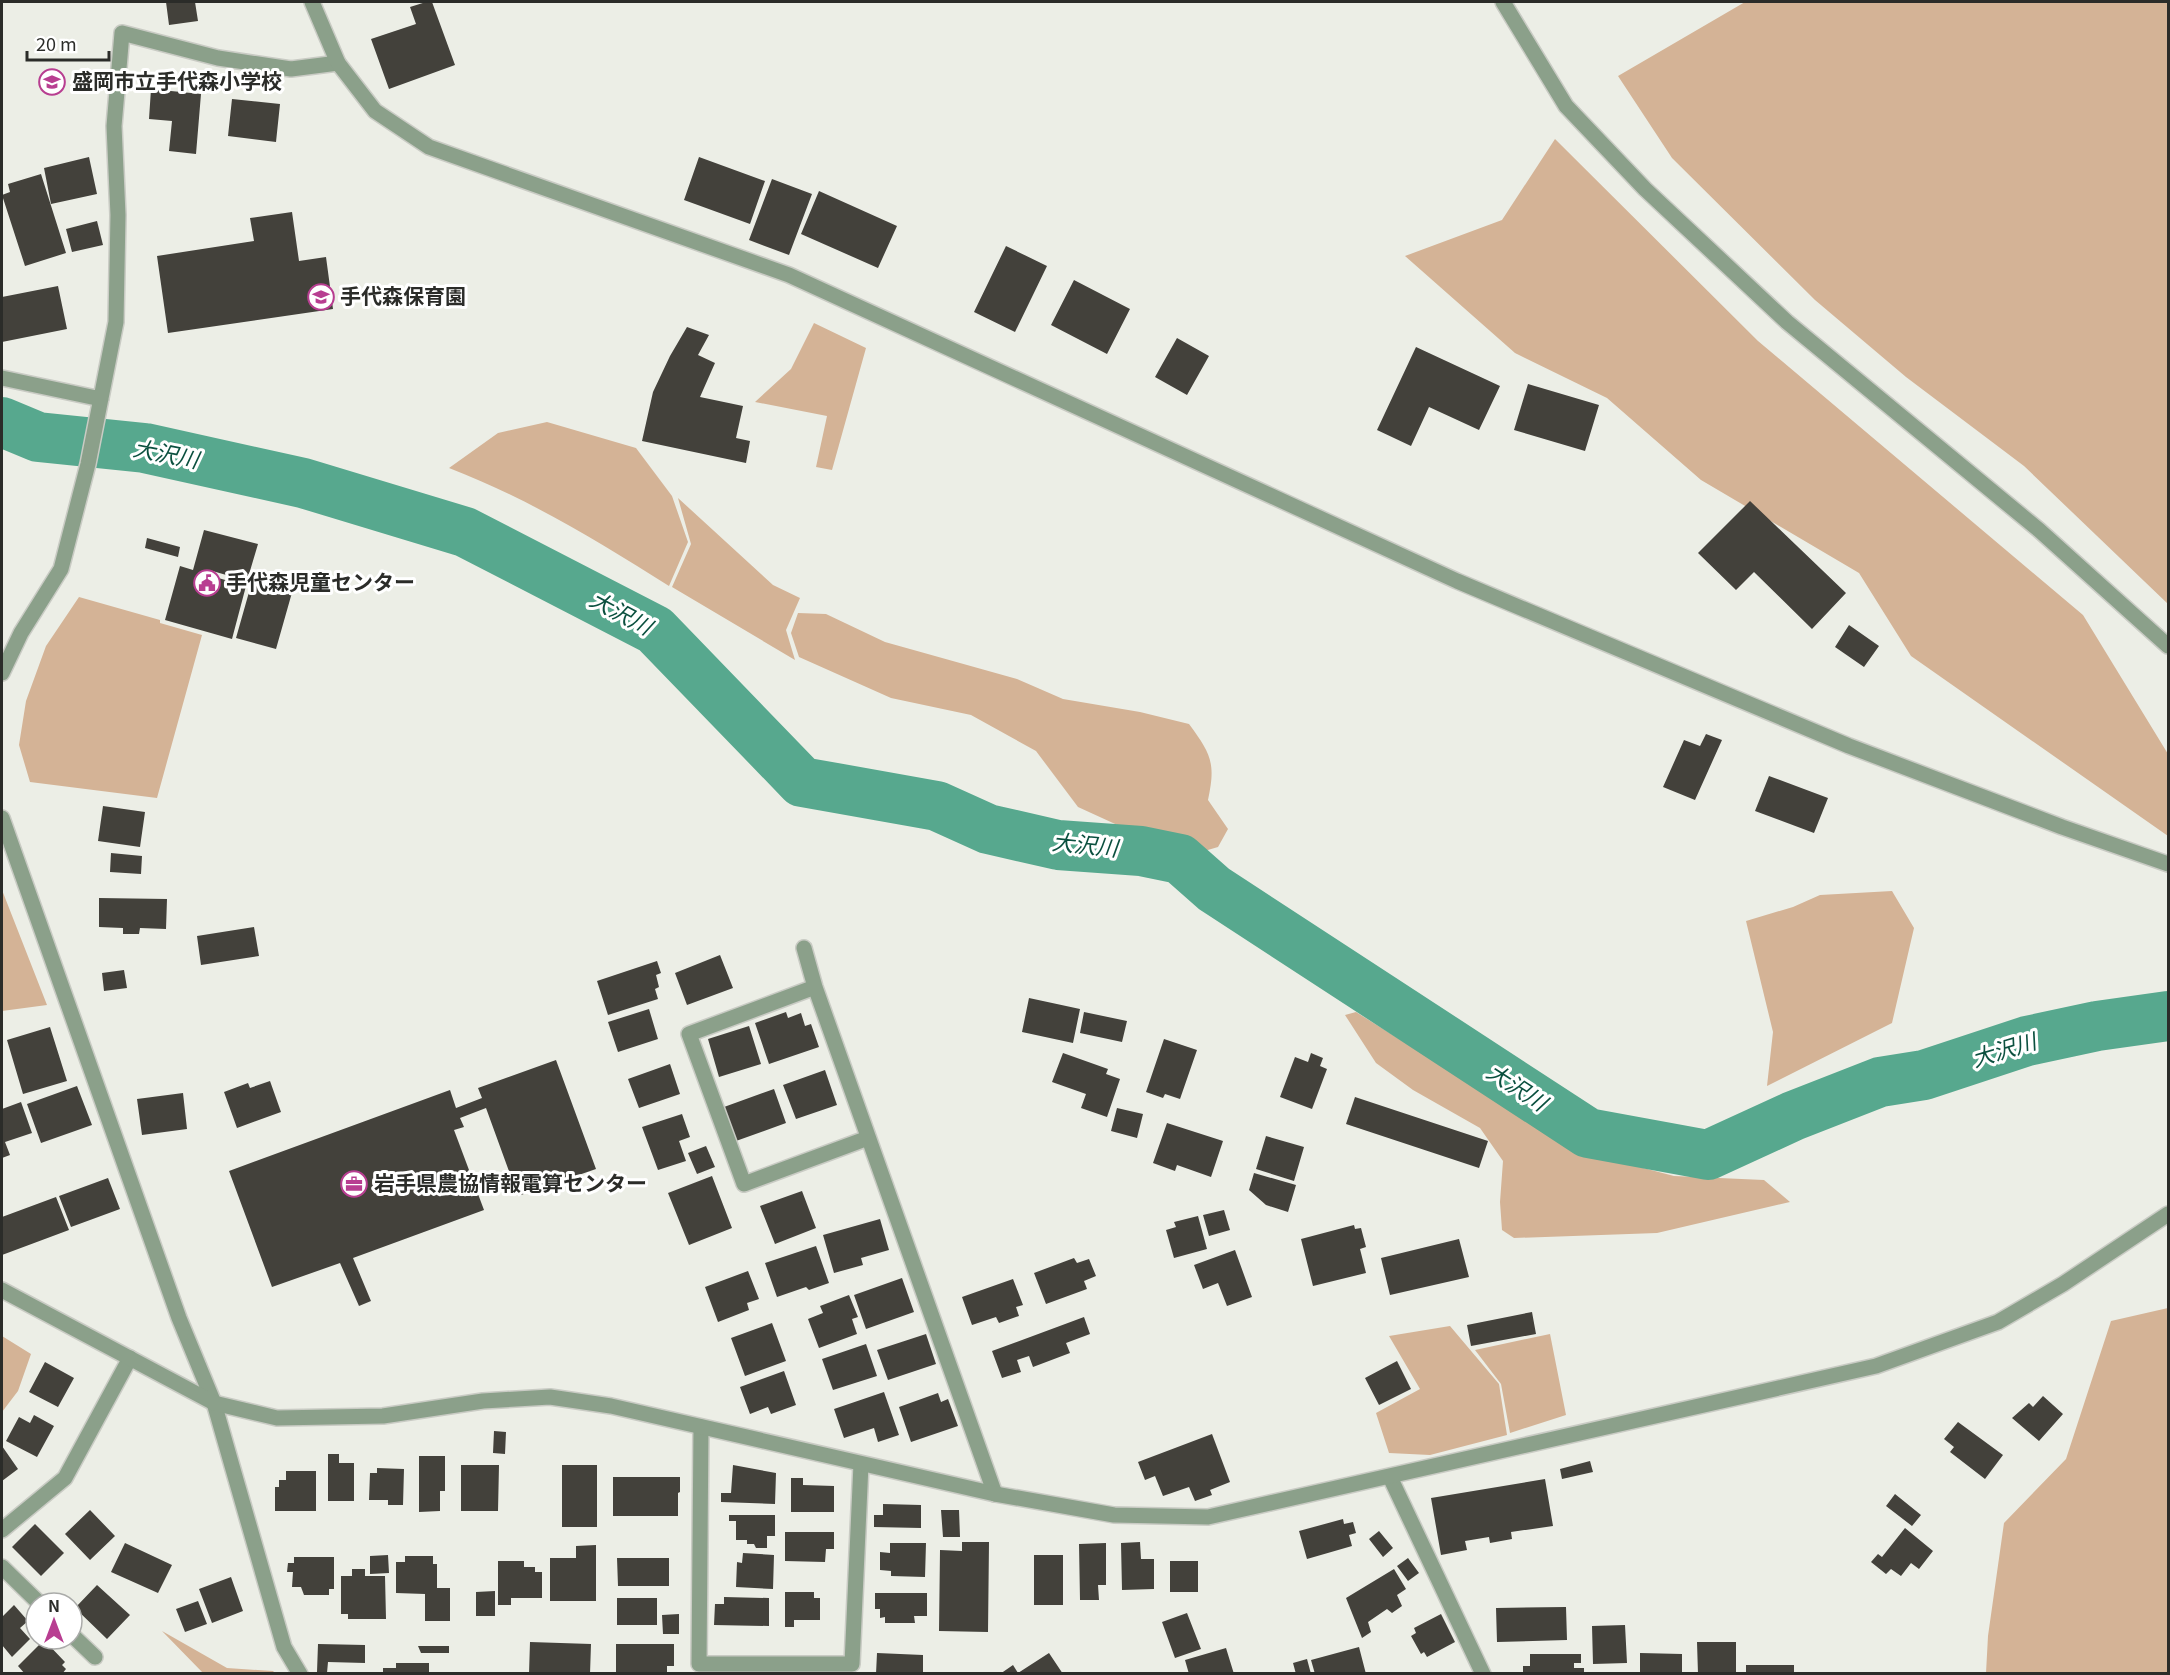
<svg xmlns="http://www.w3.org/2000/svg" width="2170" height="1675" font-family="Georgia,'Noto Sans JP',serif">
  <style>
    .green { fill: #d4b396 }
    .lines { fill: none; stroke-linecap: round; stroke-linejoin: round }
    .river { stroke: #57a88e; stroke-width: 50 }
    .building { fill: #43413b }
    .minor-casing { stroke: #c9cbc4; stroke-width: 18 }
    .tertiary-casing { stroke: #c9cbc4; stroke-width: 18 }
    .minor { stroke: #8ba08a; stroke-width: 15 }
    .tertiary { stroke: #8ba08a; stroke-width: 15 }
    .labels { text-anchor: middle; stroke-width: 6; stroke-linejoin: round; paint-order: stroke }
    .poi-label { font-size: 21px; font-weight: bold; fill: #2b2c29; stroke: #fff; text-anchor: start }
    .water-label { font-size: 22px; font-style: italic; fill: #0b503f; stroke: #fff }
  </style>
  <rect width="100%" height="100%" fill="#eceee6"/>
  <!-- green -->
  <path class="green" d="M1745 2H2168V604L2024 466 1906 377 1815 300 1672 158 1618 76Z
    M1555 139 1758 341 2083 615 2168 754V836L1911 656 1859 573 1701 480 1607 398 1515 353 1405 256 1502 220Z
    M814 323 866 348 832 470 816 467 827 416 755 402 791 369Z
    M547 422 636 448 672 496 688 542 669 586C598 541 527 498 449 468L498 433Z
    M678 498 773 585 800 598 786 630 795 660 672 587 691 544Z
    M79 597 160 620V623L202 635 157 798 30 782 19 745 26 701 46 646Z
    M798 613 826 614 885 642 1017 679 1063 699 1140 712 1189 724C1211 754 1216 763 1208 800L1228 829 1218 847 1201 852 1137 834 1078 807 1036 751 971 715 891 698 799 657 791 633Z
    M2 890 47 1005 2 1011Z
    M1892 891 1914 928 1892 1023 1767 1086 1773 1032 1746 921 1793 907 1820 895Z
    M1356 1012 1578 1151 1674 1176 1764 1180 1790 1202 1657 1233 1514 1238 1502 1230 1500 1202 1503 1161 1480 1128 1413 1090 1376 1063 1345 1015Z
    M2168 1308V1673H1986L1988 1636 2004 1523 2066 1459 2111 1321Z
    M1450 1326 1499 1384 1507 1435 1430 1455 1389 1453 1376 1413 1420 1389 1389 1336Z
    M1550 1334 1566 1415 1510 1433 1501 1384 1475 1350Z
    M2 1336 31 1354 18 1391 2 1412Z
    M162 1631 227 1668 273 1671 275 1673H203Z"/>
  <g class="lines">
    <!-- river -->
    <path class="river" d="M2 422 38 437 145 448 303 483 465 532 655 630 802 782 937 806 988 829 1058 845 1141 851 1180 859 1214 889 1588 1133 1708 1155 1793 1116 1880 1082 1924 1075 2027 1041 2097 1026 2168 1016"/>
  </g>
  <!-- building -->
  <path class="building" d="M166 2H195L198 21 169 25Z
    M426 2H432L455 65 389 89 371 39 416 24 410 7Z
    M151 89 201 94 196 154 169 151 172 121 149 119Z
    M232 99 280 104 276 142 228 136Z
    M89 157 97 194 51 204 44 168Z
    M699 157 765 181 750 224 684 200Z
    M41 174 66 253 25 266 2 195 10 192 8 184Z
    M772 179 812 194 789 255 749 240Z
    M819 191 897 226 878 268 801 234Z
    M292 212 299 261 326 257 333 309 168 333 157 256 254 241 250 218Z
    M97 221 103 245 72 252 66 229Z
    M1006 246 1047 266 1015 332 974 312Z
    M1074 280 1130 309 1107 354 1051 325Z
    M58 286 67 329 2 342V297Z
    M687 327 709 335 698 355 715 363 700 397 743 406 736 438 750 441 746 463 642 441 653 392 670 356Z
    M1177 338 1209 356 1187 395 1155 377Z
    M1416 347 1500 386 1479 430 1429 407 1411 446 1377 430Z
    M1528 384 1599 405 1585 451 1514 430Z
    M1750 501 1846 593 1812 629 1754 572 1736 590 1698 553Z
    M204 530 258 544 247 581 209 570 208 575 246 586 232 639 165 620 180 566 193 570Z
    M147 538 180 547 178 557 145 548Z
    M253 578 293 589 276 649 236 638Z
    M1849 625 1879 646 1864 667 1835 647Z
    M1706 734 1722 740 1695 800 1663 787 1684 740 1700 746Z
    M1769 776 1828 798 1814 833 1755 811Z
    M103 806 145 812 140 847 98 841Z
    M111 853 142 856 141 874 110 872Z
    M99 898 167 899 166 929 140 928 139 934H123V928L99 927Z
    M254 927 259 956 201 965 197 936Z
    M720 955 733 988 687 1005 675 973Z
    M657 961 661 973 656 975 659 987 655 989 658 999 608 1015 597 981Z
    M124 970 127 988 104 991 102 973Z
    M1029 998 1080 1009 1073 1043 1022 1032Z
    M649 1009 658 1039 618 1052 608 1022Z
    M786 1012 788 1018 801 1013 805 1026 811 1024 819 1047 769 1064 755 1023Z
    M1084 1012 1127 1021 1122 1042 1080 1033Z
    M749 1026 761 1064 719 1077 708 1039Z
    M50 1027 67 1081 23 1094 7 1040Z
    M1164 1039 1197 1050 1180 1099 1165 1094 1163 1098 1146 1092Z
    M1063 1053 1108 1069 1106 1074 1120 1079 1107 1117 1081 1108 1086 1094 1052 1082Z
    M1311 1053 1323 1058 1320 1066 1327 1069 1312 1109 1280 1097 1295 1057 1308 1062Z
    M556 1060 596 1169 518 1196 486 1108 460 1118 464 1127 454 1130 484 1210 353 1258 371 1301 359 1306 340 1263 272 1287 229 1171 450 1090 456 1108 482 1098 478 1088Z
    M670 1064 680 1094 639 1108 628 1079Z
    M825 1070 837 1105 796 1119 783 1085Z
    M270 1081 281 1112 237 1128 224 1092 248 1083 250 1088Z
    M77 1086 92 1125 41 1143 27 1104Z
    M774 1089 786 1123 736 1141 724 1107Z
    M183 1093 187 1129 142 1135 137 1099Z
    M1355 1097 1488 1141 1479 1168 1346 1124Z
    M21 1102 32 1133 5 1142 10 1155 2 1158V1109Z
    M1117 1108 1143 1114 1137 1138 1111 1131Z
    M682 1114 690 1137 679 1141 686 1161 658 1170 642 1127Z
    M1167 1123 1223 1141 1211 1177 1177 1165 1175 1171 1153 1163Z
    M1266 1136 1304 1147 1294 1181 1256 1169Z
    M706 1146 715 1167 697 1174 688 1153Z
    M1254 1173 1296 1185 1288 1212 1266 1205 1249 1190Z
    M712 1176 732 1228 689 1245 668 1193Z
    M108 1178 120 1209 71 1227 59 1196Z
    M802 1191 816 1228 775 1244 760 1206Z
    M56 1197 69 1230 2 1255V1217Z
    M1224 1210 1230 1230 1209 1236 1203 1215Z
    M1198 1216 1207 1249 1174 1258 1166 1230 1176 1227 1174 1222Z
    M880 1219 889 1250 861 1258 863 1265 834 1273 823 1235Z
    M1354 1225 1355 1229 1361 1228 1366 1247 1360 1249 1366 1273 1313 1286 1301 1239Z
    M1459 1239 1469 1277 1390 1295 1381 1258Z
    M816 1246 829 1283 809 1290 806 1287 777 1297 765 1263Z
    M1235 1250 1252 1297 1227 1306 1218 1283 1203 1289 1194 1265Z
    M1074 1258 1077 1263 1089 1259 1096 1276 1084 1281 1087 1289 1046 1304 1034 1273Z
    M748 1271 759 1299 747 1303 749 1310 718 1322 705 1287Z
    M902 1278 914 1312 866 1329 854 1295Z
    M1013 1279 1023 1305 1016 1307 1019 1316 999 1323 996 1317 972 1325 962 1297Z
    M849 1295 858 1317 852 1319 857 1334 819 1348 808 1319 823 1313 820 1306Z
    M1532 1312 1536 1334 1471 1346 1467 1325Z
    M1084 1317 1090 1334 1066 1343 1070 1353 1033 1367 1029 1356 1017 1360 1021 1372 1002 1378 992 1351Z
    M772 1323 786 1361 745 1376 731 1338Z
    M926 1334 936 1364 888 1380 877 1350Z
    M866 1344 877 1376 833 1390 822 1359Z
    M1397 1361 1411 1389 1379 1405 1365 1378Z
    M45 1362 74 1378 58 1407 29 1392Z
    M784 1371 796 1405 771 1414 768 1407 750 1414 740 1387Z
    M884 1392 899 1435 878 1442 874 1428 844 1438 834 1409Z
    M938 1393 941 1402 948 1399 958 1426 911 1442 899 1407Z
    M2043 1396 2063 1414 2039 1441 2012 1418 2029 1403 2033 1407Z
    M34 1415 54 1426 37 1457 6 1441 19 1417 30 1423Z
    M1958 1422 2003 1455 1985 1479 1950 1452 1954 1447 1944 1439Z
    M494 1431 506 1432 505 1454 493 1453Z
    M1212 1434 1230 1482 1210 1490 1212 1495 1195 1501 1189 1487 1163 1496 1155 1476 1145 1480 1138 1462Z
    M2 1446 18 1469 2 1481Z
    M328 1454H339V1463H354V1501H328Z
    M419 1456H445V1491H440V1511L419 1512Z
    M1590 1461 1593 1472 1562 1479 1560 1469Z
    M461 1465H499L498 1511H461Z
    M562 1465H597V1527H562Z
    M733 1465 776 1473 775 1504 721 1502V1493H731Z
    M377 1468 404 1469 403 1505H388V1500H369L370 1473H377Z
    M286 1471H316V1511H275V1487H279V1480H286Z
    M613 1477H680V1492L678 1493V1516H613Z
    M791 1478H803V1485L834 1486V1512H791Z
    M1545 1479 1553 1526 1511 1532 1512 1539 1490 1543 1489 1537 1465 1541 1467 1550 1441 1555 1431 1498Z
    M1895 1494 1921 1515 1912 1526 1886 1506Z
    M883 1504 921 1505V1528L874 1527V1515H883Z
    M90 1510 115 1536 90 1560 65 1534Z
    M941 1510H959L960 1537H943Z
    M729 1515H775V1536H767V1548H756L754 1544H747V1540H736V1521H729Z
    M1343 1519 1344 1524 1353 1522 1356 1533 1349 1535 1352 1546 1307 1559 1299 1531Z
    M35 1524 64 1553 41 1576 12 1547Z
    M1905 1528 1933 1551 1919 1569 1911 1563 1901 1576 1891 1569 1886 1574 1871 1562 1878 1554 1882 1557Z
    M1379 1531 1393 1548 1383 1557 1369 1539Z
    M785 1532H834V1549H826L825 1562 785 1561Z
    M962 1542H989L988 1632 939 1631 940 1550 962 1551Z
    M1140 1542 1141 1559H1154V1589L1122 1590 1121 1543Z
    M125 1543 172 1565 158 1593 111 1572Z
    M890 1543H926L925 1577 891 1576V1571L880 1570V1552L890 1553Z
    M1106 1543V1585H1098L1099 1600H1080L1079 1544Z
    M596 1545V1601H550V1558H576V1546Z
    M743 1553 774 1555 773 1589 736 1587 737 1562 742 1563Z
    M388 1555 389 1573 370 1574V1556Z
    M1034 1555H1063V1605H1034Z
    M405 1556H433V1564H437V1588H450V1621H425V1594L396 1593V1562H405Z
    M294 1557H334V1589H329V1595H304L301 1587H292L293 1572H287L288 1563H294Z
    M617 1558H669V1586H618Z
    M1408 1558 1419 1573 1408 1581 1397 1566Z
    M498 1561H524V1567H535V1572H542V1598H511V1605H498Z
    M1170 1561H1198V1592H1170Z
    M352 1569H365V1576H385L386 1619H348V1614H341V1576H352Z
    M1394 1569 1406 1589 1397 1595 1402 1606 1392 1613 1387 1609 1368 1622 1371 1632 1362 1638 1346 1598Z
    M231 1577 243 1611 212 1623 199 1589Z
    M97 1585 130 1615 107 1639 75 1608Z
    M495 1591V1616H476V1592Z
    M785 1592H814V1598H820V1620H794V1627H785Z
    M875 1593H927V1616H914L915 1623H885V1617L880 1618V1609H875Z
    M724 1597 769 1598V1626L714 1625 715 1604H724Z
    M617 1598H657V1625H617Z
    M198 1601 207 1624 185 1632 176 1609Z
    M14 1605 28 1621 20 1628 30 1639 12 1657 2 1645V1617Z
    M1566 1607 1567 1640 1497 1642 1496 1608Z
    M1187 1613 1201 1649 1175 1658 1162 1622Z
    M679 1614V1634H663L662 1615Z
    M1441 1614 1455 1642 1427 1657 1424 1652 1421 1654 1411 1636 1416 1633 1414 1628Z
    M1625 1625 1627 1663 1593 1664 1592 1626Z
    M44 1640 65 1662 62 1665 66 1669 62 1674H25L18 1666Z
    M530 1642 591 1644 590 1674H529Z
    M1697 1642H1736V1674H1698Z
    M318 1644 365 1645V1663L328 1662 327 1673 317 1672Z
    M616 1644H674V1666H667V1674H616Z
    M418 1646H449V1653H421Z
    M1359 1647 1366 1674H1315L1311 1660Z
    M1226 1648 1234 1674H1189L1185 1660Z
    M877 1653 923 1655V1674H876Z
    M1049 1653 1063 1674H1000L1013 1665 1018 1673Z
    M1640 1653 1682 1654V1674H1640Z
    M1530 1654H1581V1663H1574V1668H1584V1674H1523V1666H1530Z
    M1307 1659 1311 1674H1296L1293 1663Z
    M396 1663H429V1674H383V1668H396Z
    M1746 1665H1794V1674H1746Z"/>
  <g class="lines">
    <!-- minor casing -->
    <g class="minor-casing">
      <path id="minor" d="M2 378 101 399
        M2 673 21 633 61 569 88 464 116 322 118 215 114 126 122 33 218 58 291 69 338 63
        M2 818 179 1318 214 1403 284 1647 300 1674
        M804 948 815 987 995 1494
        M815 987 689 1034 744 1184 868 1138
        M701 1427 699 1664H852L861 1464
        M1390 1477 1483 1674
        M2 1530 65 1478 130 1358
        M2 1567 39 1603
        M72 1635 95 1657"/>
    </g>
    <!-- tertiary casing -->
    <g class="tertiary-casing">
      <path id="tertiary" d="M312 2 338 63 375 111 429 147 789 275 1457 581 1849 746 2062 827 2168 864
        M1503 2 1566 106 1645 189 1787 322 2039 530 2168 646
        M2 1290 214 1403 277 1418 383 1416 483 1401 550 1397 611 1406 995 1494 1114 1515 1208 1517 1876 1366 1998 1322 2063 1284 2168 1214"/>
    </g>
    <!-- minor -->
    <use href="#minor" class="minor"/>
    <!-- tertiary -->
    <use href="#tertiary" class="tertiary"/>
  </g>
  <!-- icons -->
  <defs>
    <g id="school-ring" transform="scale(1.35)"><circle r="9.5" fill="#fff" stroke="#b83e91" stroke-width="1.5"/><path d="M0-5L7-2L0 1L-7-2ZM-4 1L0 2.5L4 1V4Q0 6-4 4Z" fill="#b83e91"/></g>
    <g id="civic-ring" transform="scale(1.35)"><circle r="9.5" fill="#fff" stroke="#b83e91" stroke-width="1.5"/><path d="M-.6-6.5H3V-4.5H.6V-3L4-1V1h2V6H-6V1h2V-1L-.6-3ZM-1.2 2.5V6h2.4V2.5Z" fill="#b83e91"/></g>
    <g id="office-ring" transform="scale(1.35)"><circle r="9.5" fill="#fff" stroke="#b83e91" stroke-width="1.5"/><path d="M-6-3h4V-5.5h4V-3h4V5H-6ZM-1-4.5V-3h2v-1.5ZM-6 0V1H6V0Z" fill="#b83e91"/></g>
  </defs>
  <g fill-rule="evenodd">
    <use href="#school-ring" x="52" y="82"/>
    <use href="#school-ring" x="321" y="297"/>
    <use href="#civic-ring" x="207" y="583"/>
    <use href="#office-ring" x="354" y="1184"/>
  </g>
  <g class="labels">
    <!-- poi labels -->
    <g class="poi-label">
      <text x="72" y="89">盛岡市立手代森小学校</text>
      <text x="340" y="304">手代森保育園</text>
      <text x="226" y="590">手代森児童センター</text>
      <text x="374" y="1191">岩手県農協情報電算センター</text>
    </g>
    <!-- water labels -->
    <g class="water-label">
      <text transform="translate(166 454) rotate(11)" y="8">大沢川</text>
      <text transform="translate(621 613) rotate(28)" y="8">大沢川</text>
      <text transform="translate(1085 845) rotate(6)" y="8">大沢川</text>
      <text transform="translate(2004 1050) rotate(-17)" y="8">大沢川</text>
      <text transform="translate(1517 1087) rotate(33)" y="8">大沢川</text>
    </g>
  </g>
  <!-- border -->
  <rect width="2170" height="1675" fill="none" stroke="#2b2c29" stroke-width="6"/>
  <!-- north arrow -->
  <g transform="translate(54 1621)"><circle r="28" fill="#ffffff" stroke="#aaaba9" stroke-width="1.5"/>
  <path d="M0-4.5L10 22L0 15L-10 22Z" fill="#b83e91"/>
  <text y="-9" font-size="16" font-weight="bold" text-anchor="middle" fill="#2b2c29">N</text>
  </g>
  <!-- scale -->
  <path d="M27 51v9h82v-9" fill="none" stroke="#2b2c29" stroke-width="3"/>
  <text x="36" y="51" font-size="18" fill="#2b2c29" stroke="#ffffff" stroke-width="4.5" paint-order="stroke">20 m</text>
</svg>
